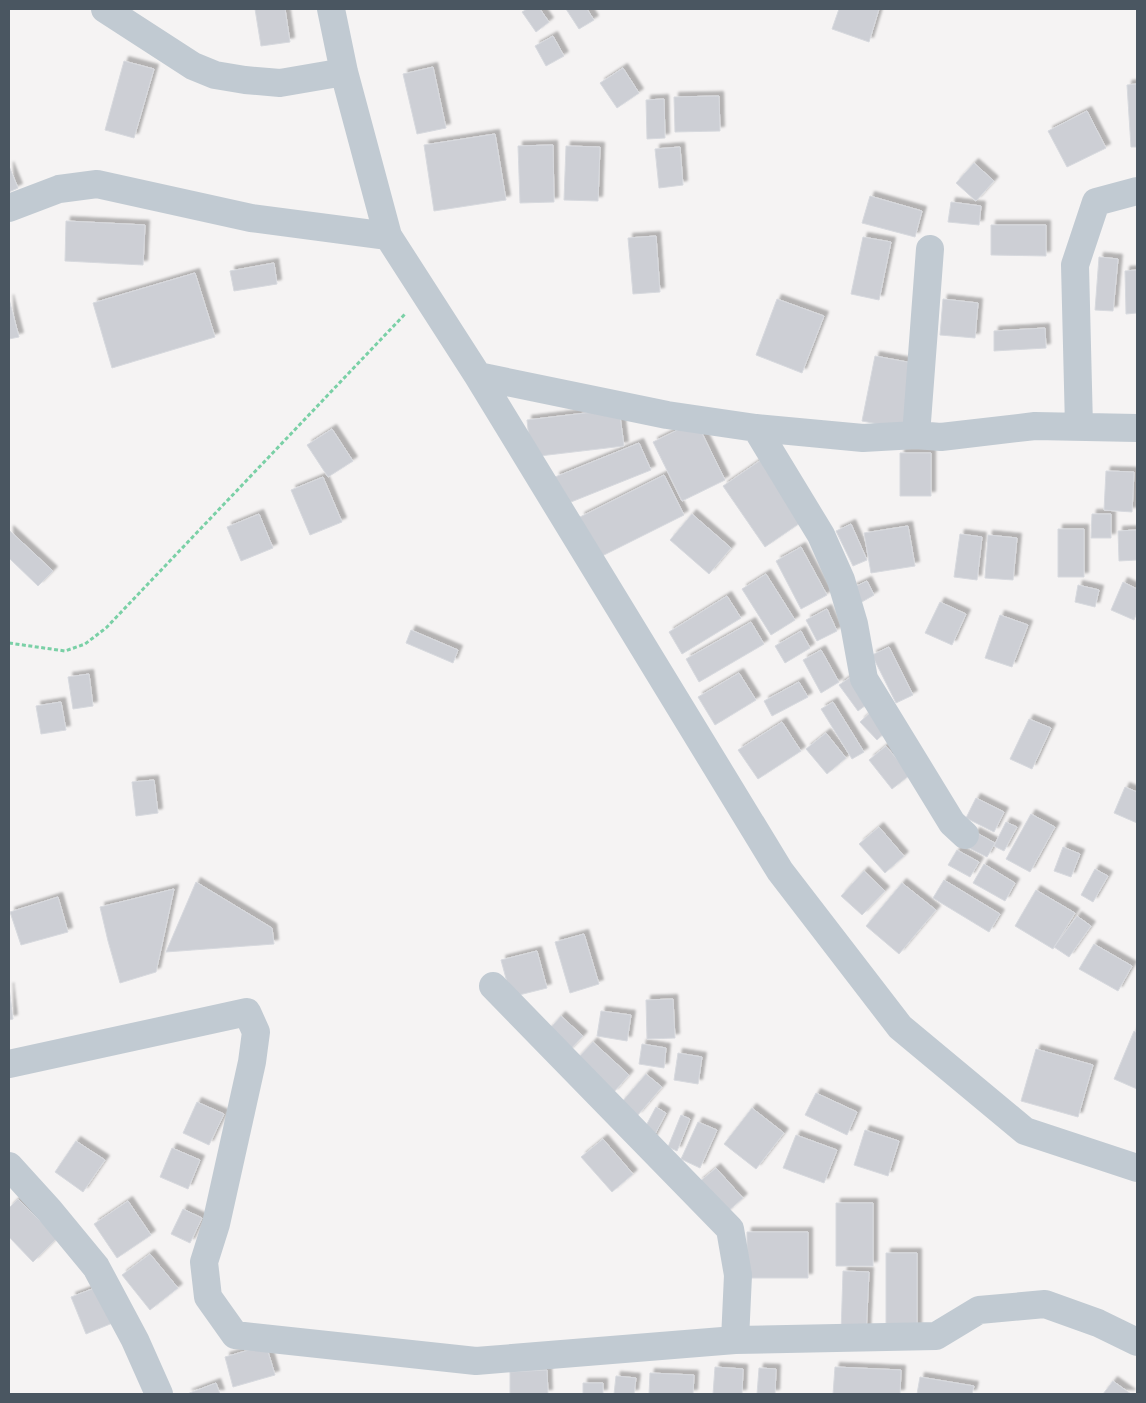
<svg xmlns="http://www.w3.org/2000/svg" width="1146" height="1403" font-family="'PT Sans',sans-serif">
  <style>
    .building { fill: #cdcfd5; stroke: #d7d9de; filter: url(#shadow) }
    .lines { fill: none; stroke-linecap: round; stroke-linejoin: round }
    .path { stroke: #7ad0a6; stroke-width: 3; stroke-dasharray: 4 2.5; stroke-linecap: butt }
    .minor { stroke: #c1cad2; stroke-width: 28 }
  </style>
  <defs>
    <filter id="shadow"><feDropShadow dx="4.5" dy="-4.5" stdDeviation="1" flood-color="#0004"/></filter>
  </defs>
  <rect width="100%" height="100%" fill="#f5f3f3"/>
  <!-- building -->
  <path class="building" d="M255 9H285L290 42 261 46Z
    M527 9H540L549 22 536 32 522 12Z
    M566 9H587L594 20 579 29Z
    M839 9H879L869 42 832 29Z
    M553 36 564 56 546 66 535 46Z
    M124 61 154 69 134 138 105 130Z
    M433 67 446 128 417 134 403 74Z
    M623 68 639 93 617 108 600 83Z
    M1137 84V147H1131L1127 85Z
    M719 96 720 131 675 132 674 97Z
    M664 99 665 138 647 139 646 100Z
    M1087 111 1106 148 1067 167 1048 131Z
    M495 134 506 200 434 211 424 145Z
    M553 145 554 202 520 203 518 146Z
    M566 146 600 147 598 201 564 200Z
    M680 147 683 185 659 188 655 149Z
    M974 163 994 181 976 201 956 183Z
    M9 166 18 188 9 192Z
    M870 196 922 211 915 237 862 223Z
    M951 202 981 206 979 225 948 222Z
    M66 221 145 225 143 265 65 261Z
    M991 225H1046V256L991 255Z
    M656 236 660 292 633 294 628 238Z
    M863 237 891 242 879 300 851 294Z
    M1099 257 1118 259 1113 311 1095 310Z
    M274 263 277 284 234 291 230 271Z
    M1137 270V313L1126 314 1125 271Z
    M195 273 215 337 112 368 93 303Z
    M9 299 19 337 9 339Z
    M777 299 824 316 802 373 756 355Z
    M943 299 978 303 975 338 940 335Z
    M1045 328 1046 348 994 351V331Z
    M875 356 918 364 905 429 862 421Z
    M619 409 624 446 531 457 527 420Z
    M696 421 725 480 682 501 653 442Z
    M332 429 353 461 328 477 307 445Z
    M639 443 651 470 566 504 555 477Z
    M900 453H931V496H900Z
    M761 460 803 521 765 547 723 486Z
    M1106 471 1134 472 1132 512 1104 510Z
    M664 475 684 515 600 557 580 517Z
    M323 477 342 522 310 535 291 490Z
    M259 514 273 548 241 561 227 527Z
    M692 514 731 548 709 574 670 540Z
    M1092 514H1111V538H1091Z
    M851 524 867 560 853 566 836 531Z
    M908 526 915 566 871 573 864 533Z
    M1058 529H1084V577H1058Z
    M9 530 53 571 38 586 9 558Z
    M1137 530V560L1119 561 1118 531Z
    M960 534 982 537 977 580 954 577Z
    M988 535 1017 538 1013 580 985 578Z
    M801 547 827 595 801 609 776 561Z
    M766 574 795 620 771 635 742 589Z
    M867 581 874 595 860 603 852 588Z
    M1123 582 1137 589V612L1134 620 1111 610Z
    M1078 585 1099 590 1095 607 1075 602Z
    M727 596 741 618 682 654 669 632Z
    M940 602 966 614 952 645 925 633Z
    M827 609 837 631 817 641 806 620Z
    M1000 615 1028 625 1012 667 985 658Z
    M751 622 764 644 699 682 686 659Z
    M411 630 458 650 453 663 406 643Z
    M801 631 810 648 785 663 775 646Z
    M889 647 913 695 896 703 872 655Z
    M821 650 839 682 821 693 803 660Z
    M739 673 756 700 715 725 698 697Z
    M89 674 93 706 73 709 68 677Z
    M855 674 874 699 858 711 839 685Z
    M799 682 808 697 772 716 764 701Z
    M61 702 66 730 41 734 36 706Z
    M833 702 864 752 852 759 821 709Z
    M872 711 889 729 877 740 860 722Z
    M1029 719 1051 728 1032 769 1010 759Z
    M782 722 801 751 758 779 738 750Z
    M826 733 846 758 827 774 806 749Z
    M886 746 910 775 892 789 869 760Z
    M154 780 158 813 136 816 132 782Z
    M1125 787 1137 792V823L1114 813Z
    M976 798 1004 812 994 832 966 818Z
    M1031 814 1055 827 1030 872 1006 859Z
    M1006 822 1017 827 1004 851 994 846Z
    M879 827 904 856 885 873 859 844Z
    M975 832 995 843 987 857 967 847Z
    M1063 847 1080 854 1071 877 1054 871Z
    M957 850 979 862 970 877 948 865Z
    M984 864 1015 883 1005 901 973 883Z
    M1095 869 1108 876 1093 902 1081 895Z
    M864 871 885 891 862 915 841 896Z
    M944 880 1000 914 989 932 933 898Z
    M196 882 272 928 274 944 166 952Z
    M902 883 936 910 899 954 866 926Z
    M174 889 156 972 120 983 108 941 100 907Z
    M1036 890 1075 913 1053 949 1015 926Z
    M58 897 68 932 21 945 10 912Z
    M1077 916 1091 926 1069 957 1054 947Z
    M584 934 599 984 570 993 555 942Z
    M1094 944 1132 966 1118 991 1079 969Z
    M537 951 547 988 511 997 501 960Z
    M9 987 13 1019 9 1020Z
    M673 999 675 1038 647 1039 646 1000Z
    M601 1011 631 1015 627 1041 597 1036Z
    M561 1016 583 1036 568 1052 546 1033Z
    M1134 1031 1137 1033V1089L1114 1079Z
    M593 1042 629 1075 613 1093 576 1060Z
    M642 1044 666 1048 664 1068 639 1064Z
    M1036 1049 1093 1065 1078 1117 1021 1101Z
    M678 1053 702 1057 698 1084 674 1080Z
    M646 1074 662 1087 637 1116 621 1103Z
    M816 1093 857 1112 847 1135 805 1115Z
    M197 1102 224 1114 209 1145 183 1133Z
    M656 1107 666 1113 651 1142 640 1137Z
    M752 1108 784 1133 756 1169 724 1144Z
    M681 1115 690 1119 677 1151 668 1147Z
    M698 1122 717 1130 700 1168 681 1159Z
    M865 1130 899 1141 888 1176 854 1165Z
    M796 1135 837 1150 824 1183 783 1168Z
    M603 1139 633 1174 612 1192 581 1157Z
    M76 1141 105 1160 83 1192 55 1172Z
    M172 1148 200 1160 188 1189 160 1177Z
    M716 1168 743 1198 725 1214 698 1183Z
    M18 1199 57 1238 33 1262 9 1237V1208Z
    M128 1201 151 1235 117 1258 94 1224Z
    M836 1203H873V1266H836Z
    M183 1209 202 1218 190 1243 171 1234Z
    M747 1232H808V1278H747Z
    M886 1253H917V1329H886Z
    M150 1254 178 1288 150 1310 122 1275Z
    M843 1271 869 1272 866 1335 841 1334Z
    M100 1286 115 1322 86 1334 71 1297Z
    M266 1345 275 1375 233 1387 225 1357Z
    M715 1367 743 1369 742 1394H713Z
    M835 1367 901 1370 900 1394H833Z
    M759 1368 776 1369 775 1394H757Z
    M547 1370 548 1394H510V1372Z
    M650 1373 694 1375 693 1394H649Z
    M616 1376 636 1378 634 1394H614Z
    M920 1377 974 1386 972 1394H917Z
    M1113 1381 1131 1394H1103Z
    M216 1383 220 1394H187Z
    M583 1383H603V1394H583Z"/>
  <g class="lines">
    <!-- path -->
    <path class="path" d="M9 643 65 651 85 644 106 628 406 313"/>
    <!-- minor -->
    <path class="minor" d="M105 9 193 66 215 75 245 80 280 83 344 72
      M331 9 344 72 388 236 478 376 780 871 900 1027 1025 1131 1137 1168
      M9 208 59 189 97 184 251 218 388 236
      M478 376 667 415 756 428 863 438 916 435 941 437 1035 426 1137 428
      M1079 427 1075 265 1096 202 1137 191
      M756 428 821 535 841 580 854 624 864 679 952 823 965 835
      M916 435 930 249
      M493 986 730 1229 738 1275 735 1340
      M9 1064 247 1012 256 1032 252 1062 216 1224 204 1262 208 1297 235 1335 476 1361 735 1340 936 1336 979 1310 1045 1304 1098 1323 1137 1342
      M9 1166 49 1210 96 1267 135 1340 159 1394"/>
  </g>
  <!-- border -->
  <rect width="1146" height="1403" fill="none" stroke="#4a5661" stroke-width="20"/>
</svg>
